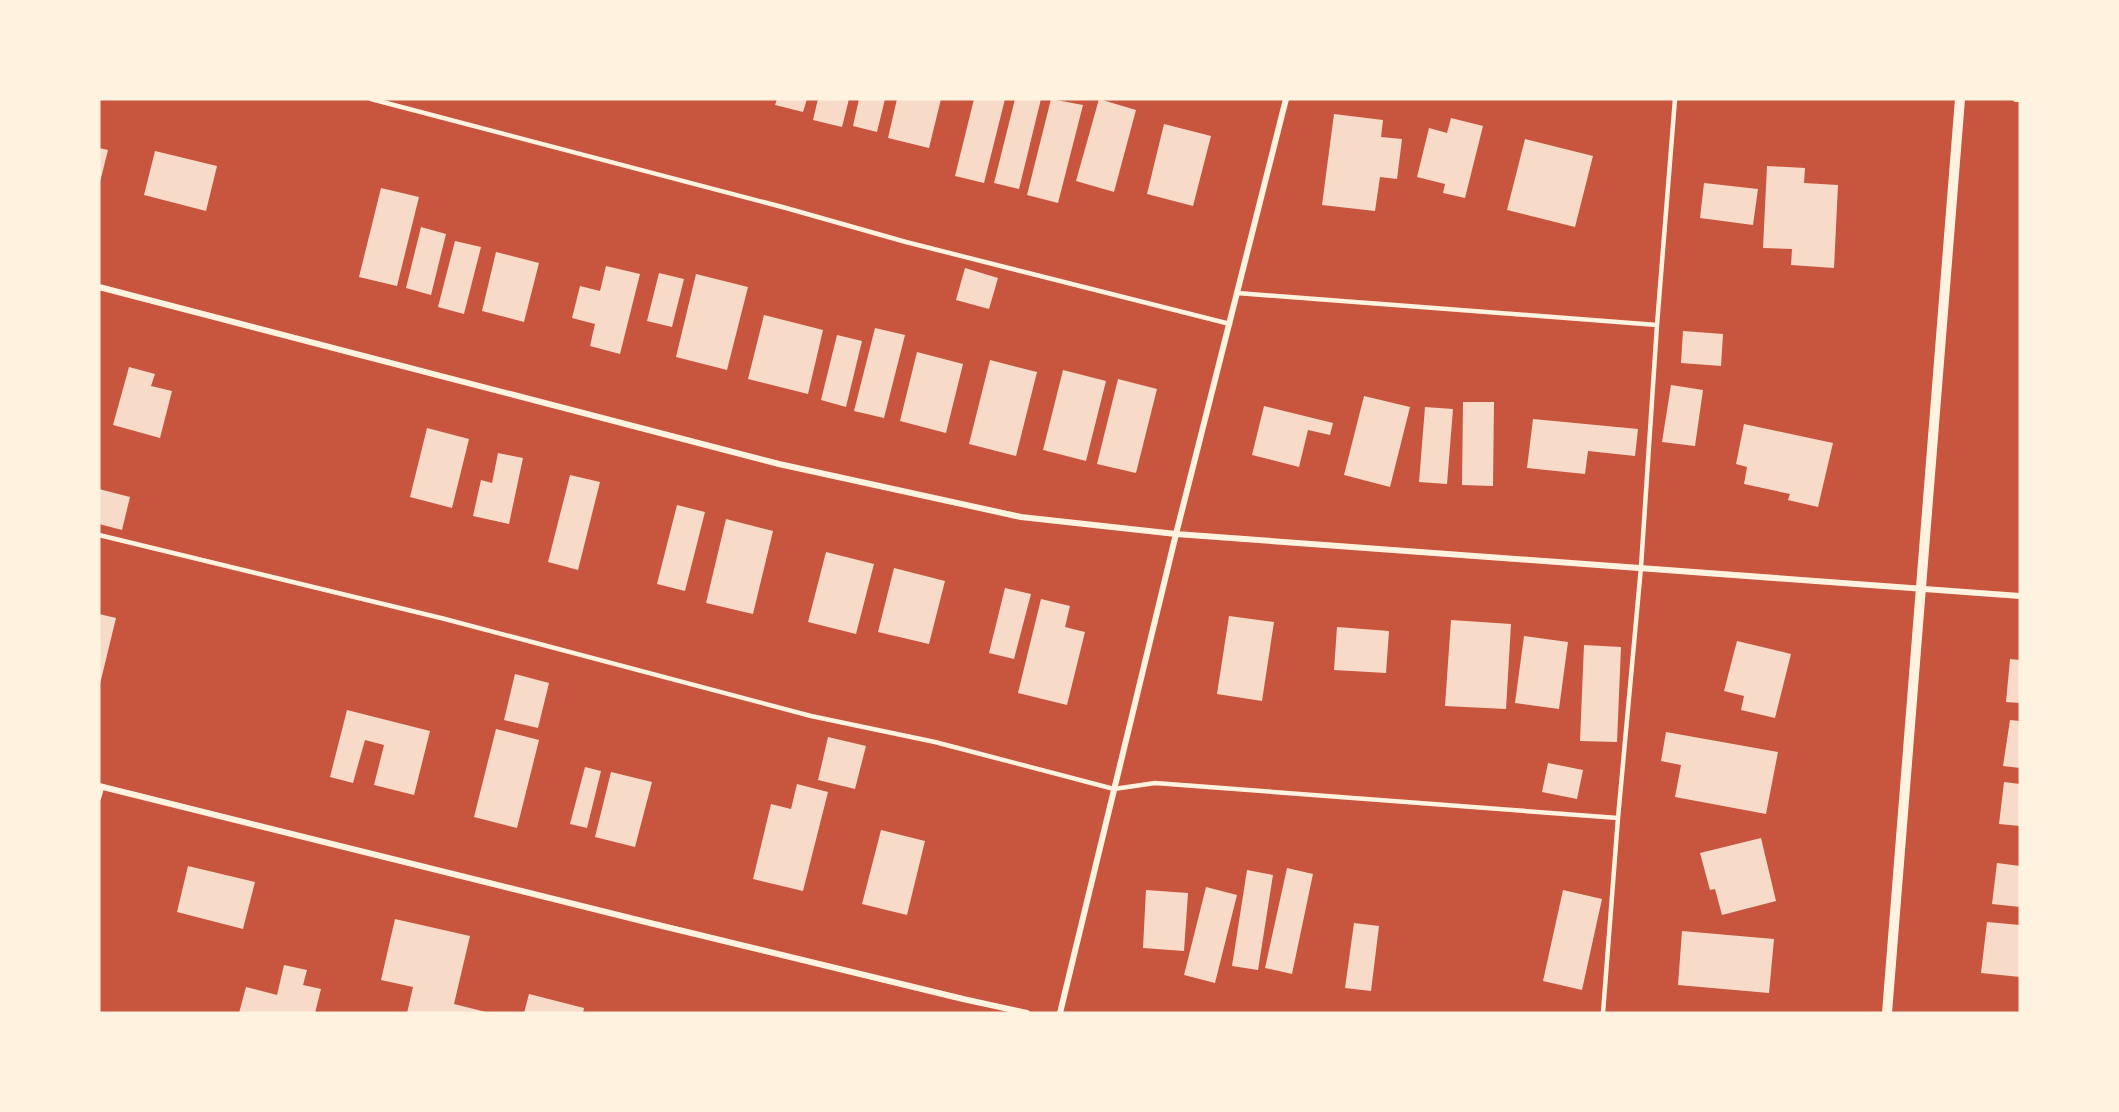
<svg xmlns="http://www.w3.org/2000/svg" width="2119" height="1112" font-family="'IBM Plex Sans',sans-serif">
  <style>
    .building { fill: #f7dbc8 }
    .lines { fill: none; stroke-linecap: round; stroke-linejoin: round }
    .service { stroke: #fff3e0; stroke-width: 4.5 }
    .minor { stroke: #fff3e0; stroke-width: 6 }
    .tertiary { stroke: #fff3e0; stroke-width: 10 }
  </style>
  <rect width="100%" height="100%" fill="#c8553d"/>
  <!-- building -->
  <path class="building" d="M777 99H807L803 112 775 105Z
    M818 99H849L842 127 813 120Z
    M859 99H885L877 132 853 126Z
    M897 99H941L929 148 888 138Z
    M974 99H1005L984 183 955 176Z
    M1015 99H1041L1019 189 994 183Z
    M1051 99 1083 105 1058 203 1027 195Z
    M1099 99 1136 110 1114 192 1076 181Z
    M1334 114 1383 120 1381 137 1402 139 1397 179 1380 177 1375 211 1322 205Z
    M1451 118 1483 126 1465 198 1443 193 1445 184 1417 177 1429 128 1447 133Z
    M1164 124 1211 136 1193 206 1147 194Z
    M1525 139 1593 156 1575 227 1507 210Z
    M99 148 108 150 100 182H99Z
    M155 151 217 166 206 211 144 195Z
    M1767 166 1805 168 1804 183 1838 185 1834 268 1791 265 1792 249 1763 248Z
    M1704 183 1758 189 1753 225 1700 218Z
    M381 188 419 197 397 286 359 277Z
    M421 227 446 234 431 295 406 288Z
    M455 241 481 247 464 314 438 307Z
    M496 252 539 263 524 322 482 311Z
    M606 266 640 274 620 354 590 346 595 324 572 318 580 286 600 291Z
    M965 268 998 278 989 309 956 300Z
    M659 273 684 279 672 327 647 321Z
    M696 274 748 287 727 370 676 357Z
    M764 315 823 330 808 394 748 379Z
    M875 328 905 335 884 418 854 411Z
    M1683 331 1723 334 1721 366 1681 363Z
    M837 335 862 341 846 407 821 400Z
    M917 352 963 364 946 433 900 421Z
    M990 360 1037 372 1016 456 969 444Z
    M129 367 155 374 151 386 172 391 160 438 113 425Z
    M1063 370 1106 381 1086 461 1043 450Z
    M1118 379 1157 389 1136 473 1097 464Z
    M1671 385 1703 390 1695 446 1662 442Z
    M1364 396 1410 407 1390 487 1344 475Z
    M1463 402H1494L1493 486 1462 485Z
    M1264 406 1333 423 1330 435 1308 430 1299 467 1252 455Z
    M1425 407 1453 409 1447 484 1419 482Z
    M1533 419 1638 429 1635 456 1588 451 1585 474 1527 468Z
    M1744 424 1833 443 1818 507 1788 500 1790 494 1744 484 1747 467 1736 464Z
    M427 428 469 439 452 508 410 497Z
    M498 453 523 458 509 524 473 516 481 480 492 483Z
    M570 475 600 482 578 570 548 562Z
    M99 489 130 497 122 530 99 524Z
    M677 505 705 512 685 591 657 584Z
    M726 519 773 531 753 614 706 603Z
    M826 552 874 564 856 634 808 622Z
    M894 568 945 581 929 644 878 632Z
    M1005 588 1031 594 1014 659 989 653Z
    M1041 599 1070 606 1065 627 1085 632 1067 705 1018 693Z
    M99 614 116 618 100 684H99Z
    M1229 616 1274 622 1262 701 1217 694Z
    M1451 620 1511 624 1506 709 1445 706Z
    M1337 627 1389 631 1386 673 1334 670Z
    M1524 636 1568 642 1559 709 1515 703Z
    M1737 641 1791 654 1775 718 1741 710 1744 696 1724 691Z
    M1584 645 1621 647 1617 742 1580 741Z
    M2010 659 2020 660V703L2006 702Z
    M515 674 549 683 538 728 504 720Z
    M347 710 430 731 414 795 374 785 384 745 365 740 353 783 330 777Z
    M2010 720 2020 721V768L2003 766Z
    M496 729 539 740 517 828 474 817Z
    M1666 732 1778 752 1766 814 1675 797 1681 765 1661 761Z
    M828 737 866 746 855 789 818 780Z
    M1548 763 1583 770 1577 799 1542 792Z
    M585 767 601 771 587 828 570 824Z
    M611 772 652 782 635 847 595 837Z
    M2004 782 2020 784V826L1999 824Z
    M797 784 828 792 803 891 753 879 771 804 791 809Z
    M881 830 925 841 907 915 862 904Z
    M1761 838 1776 901 1722 915 1715 889 1710 890 1700 853Z
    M1997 863 2020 866V907L1992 904Z
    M188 866 255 882 243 929 177 912Z
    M1287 868 1313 874 1292 974 1265 968Z
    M1247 870 1273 875 1258 970 1232 966Z
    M1206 887 1237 895 1215 983 1184 975Z
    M1146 890 1188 893 1184 951 1143 948Z
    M1563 890 1602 899 1582 990 1543 981Z
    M395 919 470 936 454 1004 490 1013H407L413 987 381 980Z
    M1987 922 2020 925V977L1981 973Z
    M1354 923 1379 926 1371 991 1345 988Z
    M1682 931 1774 939 1769 993 1678 985Z
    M284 965 307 970 303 985 321 989 315 1013H239L246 987 277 995Z
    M529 994 584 1008 583 1013H524Z"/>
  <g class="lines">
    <!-- service -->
    <path class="service" d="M371 99 786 208 906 242 1230 324
      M1657 325 1675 99
      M99 535 445 619 811 716 935 742 1114 789 1155 783 1618 818 1641 567 1657 325 1237 293
      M99 798 102 787
      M1603 1013 1618 818"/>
    <!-- minor -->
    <path class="minor" d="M2016 99H2020
      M99 287 779 464 1021 517 1176 534 2020 596
      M99 786 650 923 963 999 1027 1013
      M1060 1013 1176 534 1286 99"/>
    <!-- tertiary -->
    <path class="tertiary" d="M1887 1013 1960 99"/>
  </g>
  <!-- border -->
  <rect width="2119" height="1112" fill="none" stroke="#fff3e0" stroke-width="201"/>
</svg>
